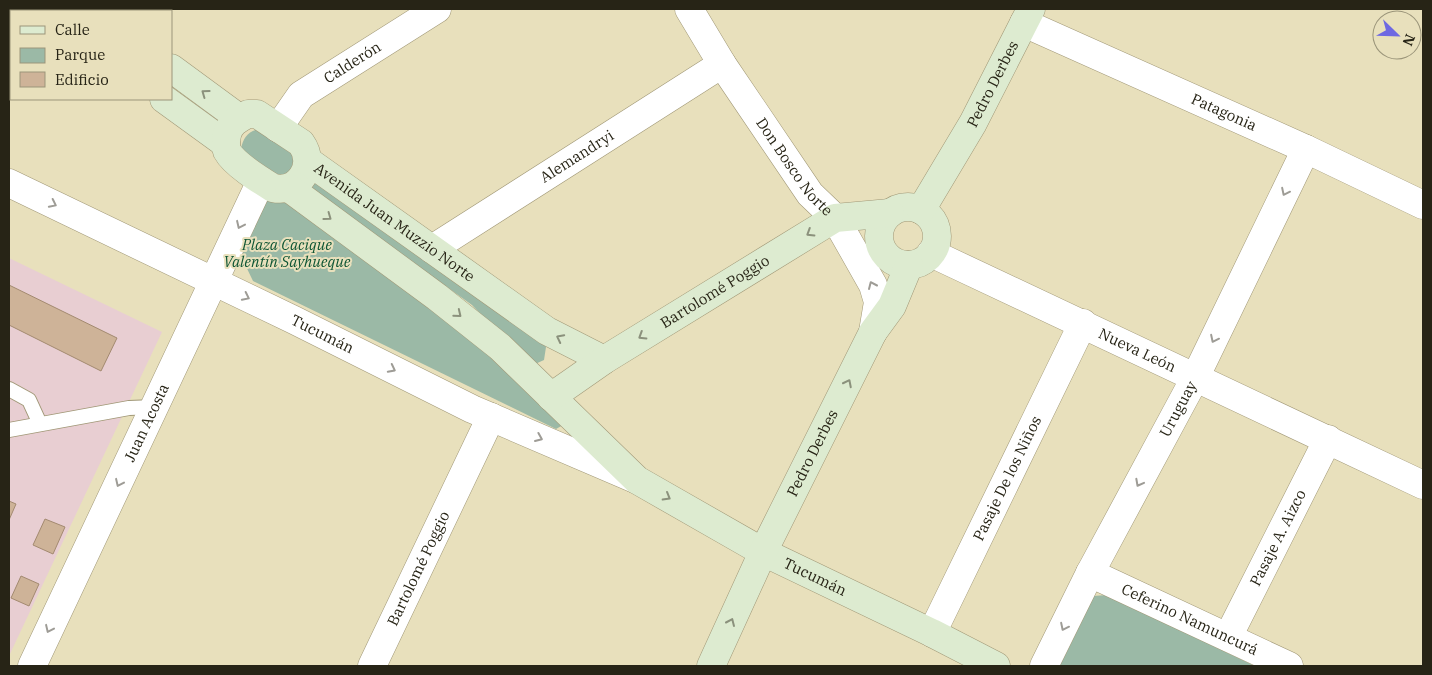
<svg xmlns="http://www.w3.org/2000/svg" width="1432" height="675" font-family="'IBM Plex Serif',serif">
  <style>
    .medical { fill: #e8ced2 }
    .green { fill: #9bb9a6 }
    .building { fill: #ceb398; stroke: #a38a70 }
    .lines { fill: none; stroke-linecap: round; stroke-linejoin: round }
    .lane-casing { stroke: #a19877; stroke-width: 16 }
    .street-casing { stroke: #a19877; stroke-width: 29 }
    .secondary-casing { stroke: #a19877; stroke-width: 29 }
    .lane { stroke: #fff; stroke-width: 14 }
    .street { stroke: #fff; stroke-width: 28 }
    .secondary { stroke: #ddebd0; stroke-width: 28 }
    .oneway { stroke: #8b917c }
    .oneway2 { stroke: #9e9c96 }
    .labels { text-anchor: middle; stroke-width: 4; stroke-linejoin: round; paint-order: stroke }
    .street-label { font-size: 15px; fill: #272416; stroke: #e8e0bc }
    .park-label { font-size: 15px; font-style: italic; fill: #0e5534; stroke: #e8e0bc }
  </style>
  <rect width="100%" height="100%" fill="#e8e0bc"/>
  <!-- medical -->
  <path class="medical" d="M9 258 162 332 9 656Z"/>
  <!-- green -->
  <path class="green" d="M259 129 296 157 291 171 278 178 241 149C243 138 248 131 259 129Z
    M312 178 541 340 546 347 544 360 533 365 527 363 472 305 306 186Z
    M277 196 488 351 563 425 556 429 253 281 240 254 266 200Z
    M1107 595 1255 666H1060L1059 664 1093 596Z"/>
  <!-- building -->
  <path class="building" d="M9 285 117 338 101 371 9 325Z
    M9 501 16 504 9 520Z
    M45 519 65 527 53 554 33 545Z
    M21 576 39 584 29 606 11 598Z"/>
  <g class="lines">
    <!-- lane casing -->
    <g class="lane-casing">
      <path id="lane" d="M9 389 29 400 40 424
        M9 430 129 408 155 407"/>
    </g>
    <!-- street casing -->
    <g class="street-casing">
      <g id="street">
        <path id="s1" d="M689 9 722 64 810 194 835 218 873 285 878 302 873 332"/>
        <path id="s2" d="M1024 23 1306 149 1423 205"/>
        <path id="s3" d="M278 128 301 95 437 9"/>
        <path id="s4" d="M9 183 294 320 472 409 635 479"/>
        <path id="s5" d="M432 249 722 64"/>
        <path id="s6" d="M931 253 1423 485"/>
        <path id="s7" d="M1090 573 1289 666"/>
        <path id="s8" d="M932 633 1083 323"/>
        <path id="s9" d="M1228 637 1328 439"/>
        <path id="s10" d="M32 666 261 181"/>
        <path id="s11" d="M372 666 491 417"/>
        <path id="s12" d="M1044 666 1090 573 1195 378 1306 149"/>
      </g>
    </g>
    <!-- secondary casing -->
    <g class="secondary-casing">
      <g id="secondary">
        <path d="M39 9 43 11"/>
        <path d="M90 9 94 11"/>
        <path d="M171 68 239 118"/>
        <path d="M164 99 226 144"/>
        <path d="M248 114H257L301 143C317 165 299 194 273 188 260 180 234 164 227 151 225 146 226 140 227 135 229 124 238 119 248 114Z"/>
        <path id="s13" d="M308 161 547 331 604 360"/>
        <path id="s14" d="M289 188 437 297 500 347 637 480 763 552 932 633 996 666"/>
        <circle cx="908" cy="236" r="29"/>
        <path id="s15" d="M921 210 973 123 1031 9"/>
        <path id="s16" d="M551 397 604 360 835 218 890 213"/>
        <path id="s17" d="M711 666 763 552 873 332 892 306 909 265"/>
      </g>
    </g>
    <!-- lane -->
    <use href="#lane" class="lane"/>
    <!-- street -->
    <use href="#street" class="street"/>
    <!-- secondary -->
    <use href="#secondary" class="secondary"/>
  </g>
  <!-- one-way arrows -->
  <defs><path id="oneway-chevron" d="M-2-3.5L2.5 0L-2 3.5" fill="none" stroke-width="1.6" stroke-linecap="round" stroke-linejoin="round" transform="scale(1.25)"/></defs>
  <g class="oneway">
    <use href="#oneway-chevron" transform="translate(205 93) rotate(-144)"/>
    <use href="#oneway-chevron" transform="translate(328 217) rotate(36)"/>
    <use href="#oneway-chevron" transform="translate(810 233) rotate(148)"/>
    <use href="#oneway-chevron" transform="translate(458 314) rotate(39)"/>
    <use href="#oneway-chevron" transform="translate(642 336) rotate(148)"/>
    <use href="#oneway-chevron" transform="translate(560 338) rotate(-153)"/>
    <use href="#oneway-chevron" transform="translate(848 383) rotate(-63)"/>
    <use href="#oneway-chevron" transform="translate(667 497) rotate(30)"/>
    <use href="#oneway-chevron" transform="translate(731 622) rotate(-66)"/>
  </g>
  <g class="oneway2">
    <use href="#oneway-chevron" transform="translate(1285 192) rotate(116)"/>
    <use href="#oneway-chevron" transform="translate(53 204) rotate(26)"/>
    <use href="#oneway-chevron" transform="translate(240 225) rotate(115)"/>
    <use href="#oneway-chevron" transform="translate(872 285) rotate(-114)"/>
    <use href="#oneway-chevron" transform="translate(246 297) rotate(26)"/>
    <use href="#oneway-chevron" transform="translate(1214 339) rotate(116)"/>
    <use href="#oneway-chevron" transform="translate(392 369) rotate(27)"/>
    <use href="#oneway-chevron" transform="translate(539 438) rotate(23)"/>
    <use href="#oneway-chevron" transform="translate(119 483) rotate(115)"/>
    <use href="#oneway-chevron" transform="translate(1139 483) rotate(118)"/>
    <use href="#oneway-chevron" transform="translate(1064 627) rotate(116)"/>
    <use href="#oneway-chevron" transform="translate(49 629) rotate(115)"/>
  </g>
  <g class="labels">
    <!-- street labels -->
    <g class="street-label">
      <text dy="5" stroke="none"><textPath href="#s3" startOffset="101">Calderón</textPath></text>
      <text dy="5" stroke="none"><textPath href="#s15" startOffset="145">Pedro Derbes</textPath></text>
      <text dy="5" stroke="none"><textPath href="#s2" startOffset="219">Patagonia</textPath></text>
      <text dy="5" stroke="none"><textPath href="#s5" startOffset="172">Alemandryi</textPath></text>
      <text dy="5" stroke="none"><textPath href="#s1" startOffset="190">Don Bosco Norte</textPath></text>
      <text dy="5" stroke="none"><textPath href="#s13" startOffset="106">Avenida Juan Muzzio Norte</textPath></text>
      <text dy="5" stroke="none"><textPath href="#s16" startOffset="195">Bartolomé Poggio</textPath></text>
      <text dy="5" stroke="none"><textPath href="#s4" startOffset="348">Tucumán</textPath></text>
      <text dy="5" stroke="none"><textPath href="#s6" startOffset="228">Nueva León</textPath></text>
      <text dy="5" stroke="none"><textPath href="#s12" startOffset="290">Uruguay</textPath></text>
      <text dy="5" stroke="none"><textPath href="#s10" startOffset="269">Juan Acosta</textPath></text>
      <text dy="5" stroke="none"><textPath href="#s17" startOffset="236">Pedro Derbes</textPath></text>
      <text dy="5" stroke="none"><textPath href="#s8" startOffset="172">Pasaje De los Niños</textPath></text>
      <text dy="5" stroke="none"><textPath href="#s9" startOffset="111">Pasaje A. Aizco</textPath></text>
      <text dy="5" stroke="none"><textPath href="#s11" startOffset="108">Bartolomé Poggio</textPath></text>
      <text dy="5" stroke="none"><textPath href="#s14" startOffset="658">Tucumán</textPath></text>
      <text dy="5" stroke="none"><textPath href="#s7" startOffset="110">Ceferino Namuncurá</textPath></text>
    </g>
    <!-- park labels -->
    <g class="park-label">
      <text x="287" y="250">Plaza Cacique<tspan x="287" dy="17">Valentín Sayhueque</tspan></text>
    </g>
  </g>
  <!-- border -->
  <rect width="1432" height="675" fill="none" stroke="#272416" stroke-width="20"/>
  <!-- legend -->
  <rect x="10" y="10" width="162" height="90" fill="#e8e0bc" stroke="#9b957a"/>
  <rect x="20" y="26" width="25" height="8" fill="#ddebd0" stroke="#9b957a"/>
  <text x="55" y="35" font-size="15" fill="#272416">Calle</text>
  <rect x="20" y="48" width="25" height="15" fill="#9bb9a6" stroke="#9b957a"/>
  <text x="55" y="60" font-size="15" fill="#272416">Parque</text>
  <rect x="20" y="72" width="25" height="15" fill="#ceb398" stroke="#9b957a"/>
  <text x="55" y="85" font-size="15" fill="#272416">Edificio</text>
  <!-- north arrow -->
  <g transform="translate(1397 35) rotate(113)"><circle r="24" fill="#e8e0bc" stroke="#9b957a"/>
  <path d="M0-4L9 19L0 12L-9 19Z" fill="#6e68e2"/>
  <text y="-8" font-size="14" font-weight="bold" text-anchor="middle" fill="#272416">N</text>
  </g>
</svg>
